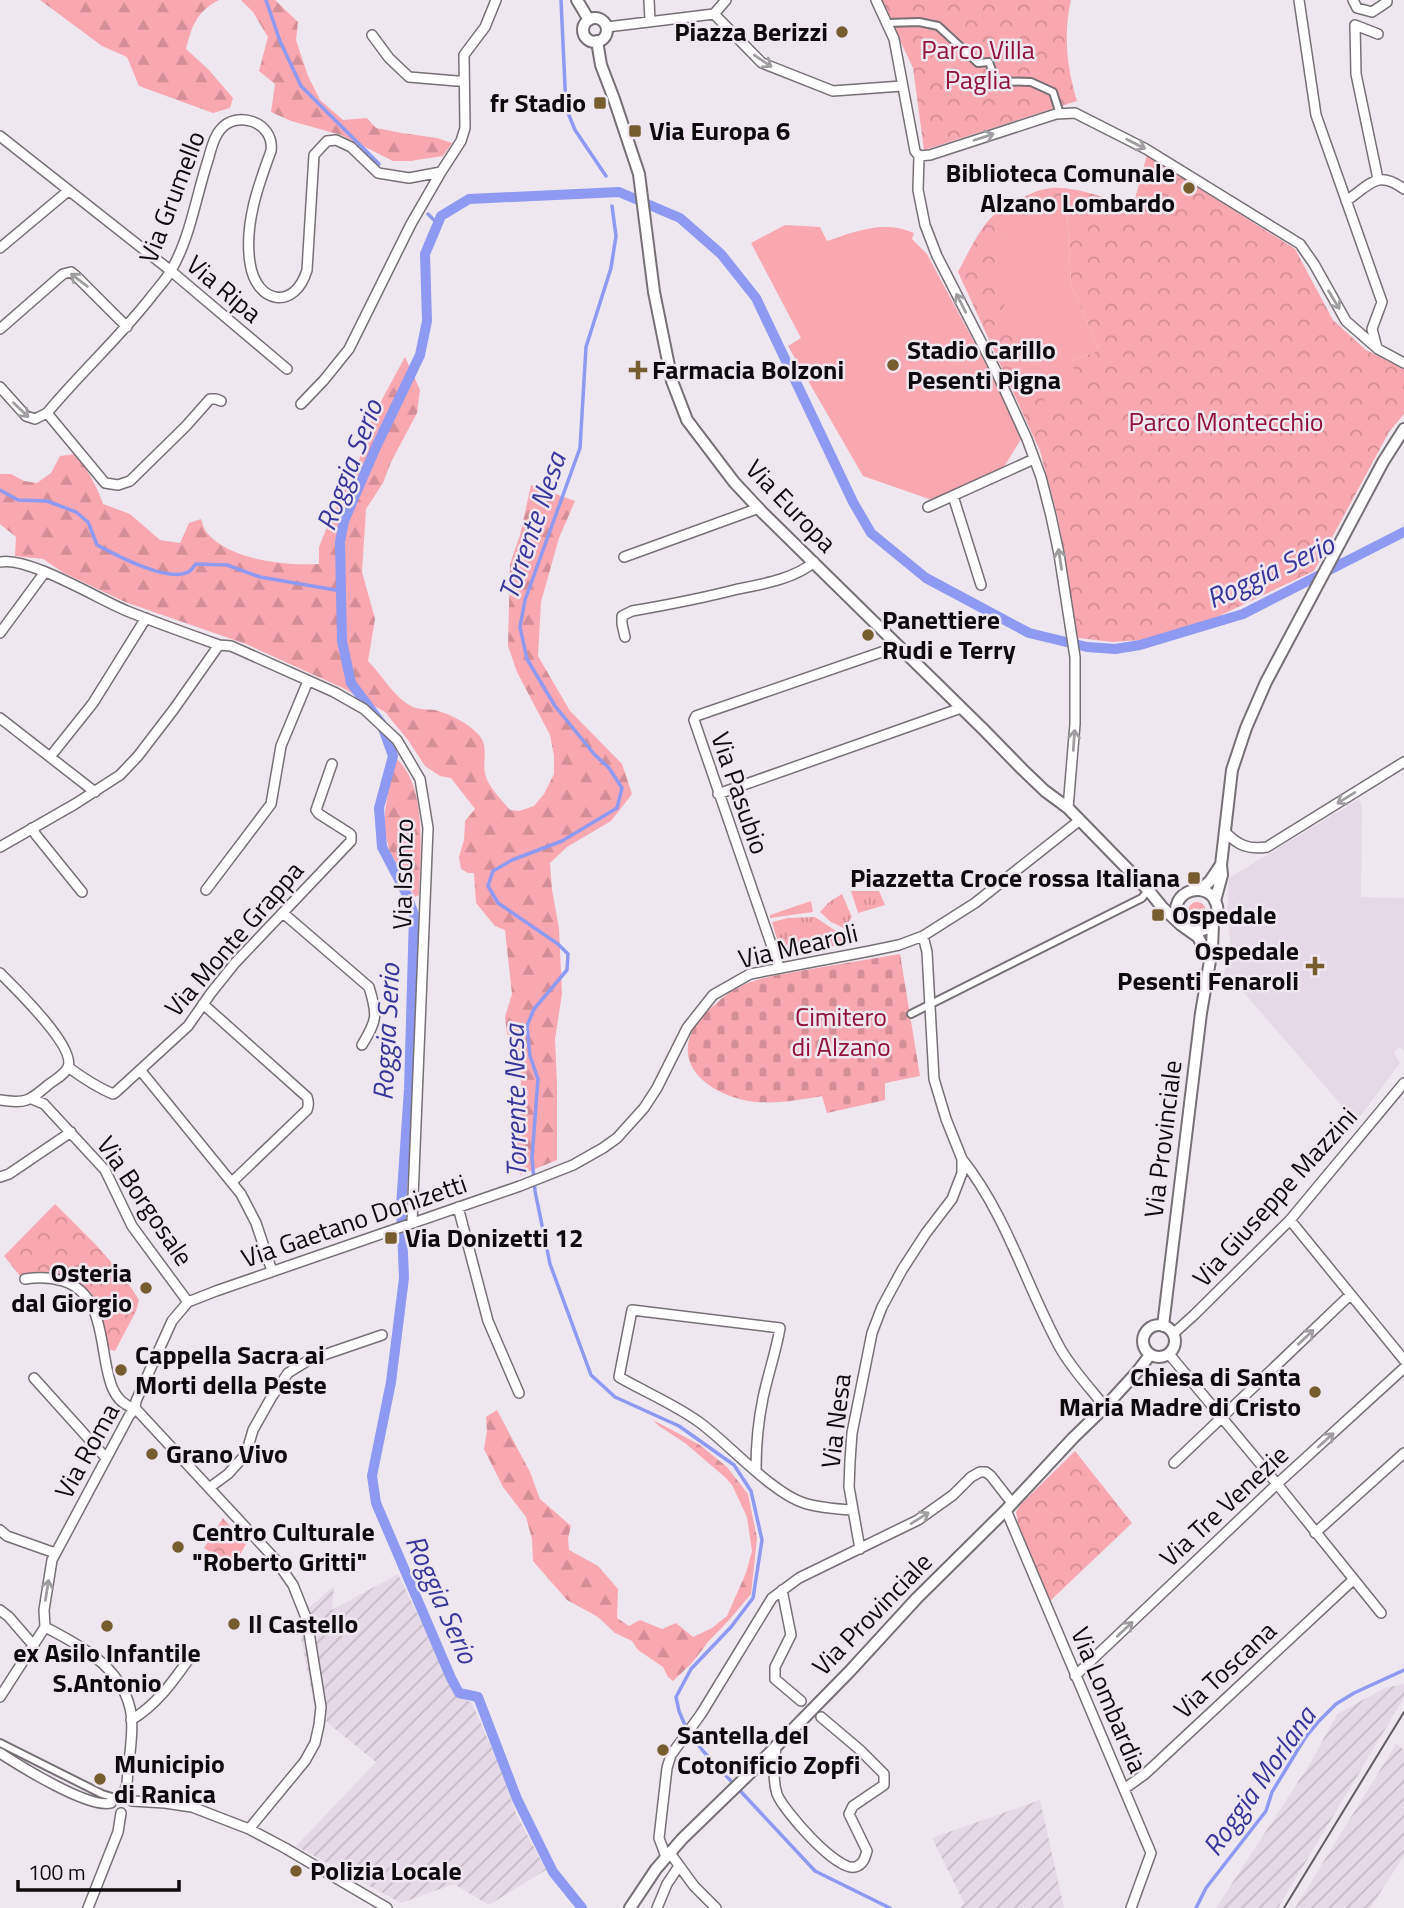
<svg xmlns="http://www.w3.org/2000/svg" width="1404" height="1908" font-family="'Titillium Web',sans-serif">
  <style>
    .built { fill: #e6d9e7 }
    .industrial { fill: url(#industrial-furrows) }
    .grass { fill: url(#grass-tufts) }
    .forest { fill: url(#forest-firs) }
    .cemetery { fill: url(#cemetery-stones) }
    .park { fill: url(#park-crowns); fill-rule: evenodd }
    .garden { fill: #f9a7b1 }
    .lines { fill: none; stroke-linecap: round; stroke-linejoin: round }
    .stream { stroke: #8e99f1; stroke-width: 3.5 }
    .canal { stroke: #8e99f1; stroke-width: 10 }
    .pedestrian-casing { stroke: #777077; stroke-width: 10 }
    .minor-casing { stroke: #777077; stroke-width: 12 }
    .tertiary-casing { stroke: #777077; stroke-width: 14 }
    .pedestrian { stroke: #fff; stroke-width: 6 }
    .minor { stroke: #fff; stroke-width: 9 }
    .tertiary { stroke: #fff; stroke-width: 10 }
    .tram { stroke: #615d61; stroke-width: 2 }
    .oneway { stroke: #9f9d9f }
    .poi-dot { fill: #765c2e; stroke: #efe7ef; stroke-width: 2.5 }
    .labels { text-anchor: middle; stroke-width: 5; stroke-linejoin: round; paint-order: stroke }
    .poi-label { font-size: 26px; font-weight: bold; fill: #0e0b0e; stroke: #efe7ef; text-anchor: start }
    .park-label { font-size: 26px; fill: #911139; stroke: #efe7ef }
    .street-label { font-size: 26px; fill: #0e0b0e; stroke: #efe7ef }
    .water-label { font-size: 28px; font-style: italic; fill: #37369a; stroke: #efe7ef }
  </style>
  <defs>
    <pattern id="industrial-furrows" width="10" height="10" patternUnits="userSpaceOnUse" patternTransform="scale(1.75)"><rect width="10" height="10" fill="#e6d9e7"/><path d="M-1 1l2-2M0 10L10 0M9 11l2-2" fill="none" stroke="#c4b9c5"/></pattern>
    <pattern id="grass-tufts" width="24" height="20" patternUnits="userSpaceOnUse" patternTransform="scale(1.75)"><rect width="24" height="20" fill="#f9a7b1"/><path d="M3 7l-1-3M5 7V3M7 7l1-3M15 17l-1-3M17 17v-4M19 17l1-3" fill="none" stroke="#d48e97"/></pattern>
    <pattern id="forest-firs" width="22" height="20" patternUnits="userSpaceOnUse" patternTransform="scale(1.75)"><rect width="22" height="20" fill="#f9a7b1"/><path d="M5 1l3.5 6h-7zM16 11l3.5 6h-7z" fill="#d48e97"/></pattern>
    <pattern id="cemetery-stones" width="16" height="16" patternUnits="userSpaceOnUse" patternTransform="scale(1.75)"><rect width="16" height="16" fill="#f9a7b1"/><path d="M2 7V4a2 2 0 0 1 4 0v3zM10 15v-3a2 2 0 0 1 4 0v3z" fill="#d48e97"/></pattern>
    <pattern id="park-crowns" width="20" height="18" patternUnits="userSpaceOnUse" patternTransform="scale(1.75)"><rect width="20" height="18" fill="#f9a7b1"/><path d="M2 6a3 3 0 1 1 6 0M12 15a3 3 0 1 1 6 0" fill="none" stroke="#d48e97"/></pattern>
  </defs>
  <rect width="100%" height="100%" fill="#efe7ef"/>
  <!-- built -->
  <path class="built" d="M1359 799 1362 807 1361 897 1404 898V1050L1399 1047 1394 1053 1400 1063 1356 1122 1232 979 1223 976 1229 956 1230 938 1227 917 1229 878Z"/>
  <!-- industrial -->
  <path class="industrial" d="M398 1574 457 1696 472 1703 500 1767 516 1814 546 1870 489 1905 454 1884 401 1903 296 1846 376 1762 329 1724 315 1708 297 1618 334 1586 332 1610Z
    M1404 1684V1698L1278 1908H1216L1311 1762 1337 1714 1385 1688Z
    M1396 1744 1404 1750V1856L1370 1908H1295Z
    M1040 1800 1064 1908H960L964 1903 932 1838Z"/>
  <!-- grass -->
  <path class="grass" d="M851 891H879L885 905 858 913Z
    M842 894 852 917 847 924 848 930 831 922 820 912 829 902Z
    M811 901 813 912 770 918V915Z
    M1188 911a9 9 0 1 1 18 0a9 9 0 1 1-18 0Z
    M815 917 836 931 849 934 851 942 788 956 781 952 772 922 788 918Z"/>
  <!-- forest -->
  <path class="forest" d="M40 0H219C196 12 192 26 186 49L208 69 233 98 230 108 213 113 139 86 127 57 102 46Z
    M241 0H275L298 22 296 40 308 76 320 100 343 120 367 118 376 128 402 133 437 138 452 143 443 156 410 161H393L341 135 291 121 271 112 275 84 259 71 268 37 253 12Z
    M405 357 420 390 417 413 391 462 383 483 366 509 362 572 375 619 368 661C382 675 395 699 413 707 420 710 428 709 435 710 450 714 466 722 477 733 490 745 482 760 485 774 488 787 502 800 510 810L519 811 534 806 544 794 554 774V756L550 735 517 672 508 646 510 564 520 535 531 485 575 501 559 538 541 602 538 656 570 711 622 764 632 794 611 821 567 847 550 863 552 890 559 928 562 994 555 1039 557 1083V1160L520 1175 517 1145 520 1122 521 1075 518 1058 507 1033 505 1017 512 994 505 930 495 926 476 903 474 873H468L461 869 459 857 464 840 465 821 475 809 451 778 440 776 425 766 408 740 385 712 345 689 246 644 125 602 64 573 43 559 15 556 16 537 0 524V474H11L24 481 37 483 51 473 60 456 76 454C87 470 97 486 103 504L130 514 160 540 180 543 189 523 201 519C203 525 204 530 208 534 231 560 285 566 319 564V547L332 515 359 460 372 418Z
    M397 759C428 788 420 855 419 895L415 897 389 850 385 831V811L390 780Z
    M497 1410 530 1472 540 1499 571 1526 568 1538 569 1550 598 1566 618 1589 617 1618 629 1626 640 1620 662 1629 676 1623 693 1637 712 1628 727 1616 746 1573 752 1551 747 1517 732 1485 726 1478 685 1443 659 1426 653 1420 700 1445 727 1467 748 1494 757 1538 751 1594 730 1619 708 1642 692 1663 673 1681 668 1677 663 1667 638 1650 632 1641 615 1633 598 1617 567 1600 533 1561 532 1539 526 1517 503 1487 484 1449 487 1431 486 1417Z"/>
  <!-- cemetery -->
  <path class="cemetery" d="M900 954 920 1076 885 1083V1100L827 1113 822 1096C794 1101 761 1107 733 1097 680 1078 672 1037 717 1003 722 998 728 993 734 990 755 977 781 975 805 970 837 965 868 959 900 954Z"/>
  <!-- park -->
  <path class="park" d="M881 0H1071C1063 34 1067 68 1077 101L924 150 913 68Z
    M1147 155 1295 249 1333 320 1366 350 1404 369V414L1389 432 1314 571 1217 617 1154 639 1113 642 1078 638 1058 518 1040 451 958 272C966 257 980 227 993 216 1006 205 1035 189 1052 188 1076 186 1109 200 1133 206ZM1067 211 1071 285 1098 347 1095 352 1071 361 997 238 1013 237Z
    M55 1204C85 1234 117 1263 139 1300L136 1311 115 1351 108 1349C100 1315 94 1282 53 1277 42 1276 31 1274 20 1276L4 1256Z
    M1075 1451 1132 1523 1049 1602 1018 1523 1016 1512 1020 1505Z
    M223 1518 246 1544 233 1567 204 1548Z"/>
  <!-- garden -->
  <path class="garden" d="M1067 210 1071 285 1098 347 1095 352 1071 361 1082 390 1047 407 998 290 997 238 1013 236V214Z
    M785 225 820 227 827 241C857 231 883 220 914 233L912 239 927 254 997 385 1021 439 1004 467 932 500 863 476 788 346 801 338 751 243Z"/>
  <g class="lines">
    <!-- stream -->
    <path class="stream" d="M266 0 280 41 301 86 379 164
      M561 0 566 108 575 130 606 176
      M612 206 616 236 611 268 586 347 580 448 525 600 520 627 527 659 555 706 594 754 609 768 622 788 617 808 562 841 512 860 493 871 488 886 498 903 558 944 568 954 567 970 534 1009 527 1026 530 1056 538 1079 532 1158 535 1191 550 1264 591 1375 615 1397 679 1426 734 1465 751 1491 762 1540 753 1598 731 1627 691 1669 676 1697 679 1711 687 1730 703 1751 815 1871 890 1908
      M428 214 438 224
      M0 490 18 500 47 501 76 512 88 522 97 545C116 555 168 583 188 572 191 571 193 567 196 564L227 565 260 577 341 591
      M1196 1908 1206 1888 1266 1811 1272 1792 1305 1738 1319 1721 1336 1704 1354 1693 1404 1670"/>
    <!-- canal -->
    <path class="canal" d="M582 1908 553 1872 517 1799 478 1697 459 1693 451 1678 376 1503 372 1476 391 1382 404 1278 401 1206 409 1089 414 915 407 895 382 847 379 808 393 756 381 723 351 683 342 641 340 542 344 521 376 447 420 355 427 321 425 254 441 216 469 199 619 192 680 218 721 254 756 298 853 502 871 533 926 578 1029 633 1087 647 1115 649 1140 645 1243 614 1404 532"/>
    <!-- pedestrian casing -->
    <g class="pedestrian-casing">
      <path id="pedestrian" d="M887 23 919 22 938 26 978 63 989 62 996 81 1031 82 1053 92 1060 114
        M911 1014 1096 921 1142 898 1148 890
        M0 1743 102 1794 112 1797"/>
    </g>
    <!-- minor casing -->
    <g class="minor-casing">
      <path id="minor" d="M649 0 650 21
        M876 0 894 39 915 151 919 156 918 190 925 225 937 256 996 371 1027 439 1041 477 1051 516 1059 554 1075 657V724L1068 808
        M1299 0 1316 115 1382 302 1372 329 1377 348
        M1353 0 1357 8 1372 12 1387 2V0
        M714 14 762 63 833 91 902 86
        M714 14 726 0
        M607 27 714 14
        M372 35 389 58 409 77 457 81 464 80
        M0 136 171 271 287 369
        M919 156 930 155 1056 114 1075 113 1146 149 1300 244 1314 264 1346 321 1378 349 1404 363
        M1378 179 1356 74 1355 25 1378 34
        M1346 201C1370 185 1377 169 1404 189
        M0 248 68 191
        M0 329 63 274 71 272 76 276 127 327
        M0 387 26 416 35 419 47 413
        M221 401 216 399H210L186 426 130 481 118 485 105 483 47 413C80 373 119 338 151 297 157 289 165 281 170 272 190 240 196 196 208 160 211 150 213 138 220 130 236 109 275 122 271 151 258 186 244 225 250 263 256 304 295 311 307 270L314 155 327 141 336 140 351 147 378 173 409 178 441 172 461 141 465 128 464 55 485 27 496 0
        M301 404 324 380 349 349 411 224 441 172
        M953 496 981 585
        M928 507 1034 459
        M624 557 759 508
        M0 562C28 556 98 599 127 611 157 623 188 634 219 645L231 646 334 692 364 709 397 740 420 779 428 828 412 1222
        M0 633 45 572
        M625 637 622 624V616L632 611C667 605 703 598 738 589 763 584 794 579 814 562
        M0 718 95 792
        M50 757 93 703 146 618
        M718 794 961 708
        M32 828 36 835 82 892
        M1225 832C1238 845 1248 850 1267 847L1404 762
        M0 847 75 804 120 775 138 756 174 709 219 645
        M206 890 271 804 281 746 308 681
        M283 913 369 987C378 1016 377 1020 362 1045
        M779 967 694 720 696 716 899 646
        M0 973C14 987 76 1047 68 1067 65 1075 54 1080 48 1085 29 1101 26 1104 0 1100
        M203 1004 307 1097C309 1102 309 1105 307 1110L232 1182
        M68 1067C83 1078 96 1087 113 1094L116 1092 188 1026 211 993 235 963 351 841V835L349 833 319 814 316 810 332 764
        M141 1071 241 1194 256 1223 272 1271
        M32 1099 44 1104 105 1170 132 1226 188 1302
        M962 1159C1006 1214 1026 1285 1059 1346 1070 1367 1090 1388 1105 1407
        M0 1177 9 1174 71 1132
        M458 1207 488 1321 519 1393
        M1290 1220 1404 1360
        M25 1279C38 1277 50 1277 63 1281 122 1299 87 1398 135 1408
        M1173 1334 1194 1315 1290 1220 1404 1083
        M1169 1354 1277 1484 1381 1613
        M34 1378 106 1458
        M135 1408 275 1559 293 1585 307 1620 321 1707 319 1725 315 1743 305 1761 249 1829
        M1174 1463 1350 1295
        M756 1470C756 1446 758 1422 763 1398 768 1374 776 1352 780 1328L632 1310 619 1377C645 1392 674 1404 699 1422 728 1443 772 1493 804 1503 820 1508 836 1509 852 1510
        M209 1488 228 1474 246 1454 253 1430 271 1398 288 1373 309 1360 382 1335
        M1006 1510 1151 1853 1131 1908
        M0 1530 7 1536 55 1553
        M1315 1533 1404 1453
        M860 1549 849 1487 850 1461 852 1433 872 1333 882 1307 902 1270 926 1233 952 1199 962 1173V1159L946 1119 934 1079 927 952 923 936
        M782 1590 791 1635 775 1667V1679L801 1701
        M0 1610 9 1617 34 1646
        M45 1627 44 1610 52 1560 129 1416 135 1408 136 1401 172 1321 188 1302 216 1291 520 1186 573 1165 603 1148 617 1138 644 1108 657 1088 687 1028 713 995 750 974 870 951 899 945 923 936 975 903 1080 820
        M45 1627C80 1645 120 1666 130 1708 135 1728 128 1763 127 1784L124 1792
        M1075 1676 1277 1484 1404 1368
        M0 1697 45 1627
        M131 1720C157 1705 174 1680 191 1656
        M776 1745C775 1761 772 1779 777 1794 783 1810 837 1872 855 1867 863 1865 865 1858 867 1851L849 1814 853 1806 884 1785V1774L860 1750 821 1717
        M0 1753C20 1766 89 1809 111 1803
        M1124 1789 1145 1774 1353 1580
        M132 1801 165 1803 192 1807 249 1829 285 1848 387 1908
        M670 1853 694 1886 716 1908
        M666 1857 659 1838 667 1768 671 1755 701 1714 772 1598 799 1578 918 1520 953 1495 971 1477 980 1472H986L991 1476 1012 1503
        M88 1908 118 1832 121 1813
        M657 1908 667 1884 679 1866"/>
    </g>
    <!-- tertiary casing -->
    <g class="tertiary-casing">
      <path id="tertiary" d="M577 0 589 20
        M583 30a12 12 0 1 1 24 0a12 12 0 1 1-24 0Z
        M597 41 601 65 614 99 639 174 654 292 672 381 687 420 734 482 762 512 984 730 1022 769 1045 791 1068 808 1149 891 1162 907 1181 925 1198 937 1209 958
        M1200 890 1210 881 1220 866
        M1215 901 1222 875 1221 865 1232 770 1246 728 1266 682 1383 462 1404 429
        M1178 921C1166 889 1211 878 1217 906 1218 912 1217 918 1214 922 1208 931 1199 932 1190 931
        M1143 1341a16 16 0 1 1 32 0a16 16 0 1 1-32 0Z
        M1163 1326 1201 1013 1212 949 1213 923
        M630 1908 656 1869 682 1839 749 1774 850 1671 917 1598 1006 1510 1073 1438 1105 1407 1137 1372 1150 1355"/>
    </g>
    <!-- pedestrian -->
    <use href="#pedestrian" class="pedestrian"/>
    <!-- minor -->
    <use href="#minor" class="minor"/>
    <!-- tertiary -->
    <use href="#tertiary" class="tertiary"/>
    <!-- tram -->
    <path class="tram" d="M1284 1908 1404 1712"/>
  </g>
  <!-- one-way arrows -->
  <defs><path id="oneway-shaft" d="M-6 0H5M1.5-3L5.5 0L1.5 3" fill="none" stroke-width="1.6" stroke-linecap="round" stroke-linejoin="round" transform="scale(1.75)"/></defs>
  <g class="oneway">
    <use href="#oneway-shaft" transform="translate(763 61) rotate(34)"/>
    <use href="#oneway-shaft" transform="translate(984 137) rotate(-18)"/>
    <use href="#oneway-shaft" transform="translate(1136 144) rotate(27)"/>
    <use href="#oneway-shaft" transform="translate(79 280) rotate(-142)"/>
    <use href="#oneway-shaft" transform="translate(1334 300) rotate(59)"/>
    <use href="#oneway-shaft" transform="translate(961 303) rotate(-117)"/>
    <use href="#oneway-shaft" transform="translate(21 410) rotate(44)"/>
    <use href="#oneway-shaft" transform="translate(1060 559) rotate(-99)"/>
    <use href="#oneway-shaft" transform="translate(1074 740) rotate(-86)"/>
    <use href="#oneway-shaft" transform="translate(1346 798) rotate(148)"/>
    <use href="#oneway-shaft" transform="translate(1306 1337) rotate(-44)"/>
    <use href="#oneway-shaft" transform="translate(1326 1440) rotate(-42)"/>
    <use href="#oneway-shaft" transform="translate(920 1518) rotate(-32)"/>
    <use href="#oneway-shaft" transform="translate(47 1590) rotate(-81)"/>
    <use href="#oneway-shaft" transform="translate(1125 1629) rotate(-43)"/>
  </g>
  <!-- markers -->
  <g class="poi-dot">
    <circle cx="842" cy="32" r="7"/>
    <rect x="593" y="96" width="14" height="14" rx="3.5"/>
    <rect x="628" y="124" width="14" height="14" rx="3.5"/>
    <circle cx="1189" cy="188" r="7"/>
    <circle cx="893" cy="365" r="7"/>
    <path d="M634.5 359.5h7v7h7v7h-7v7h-7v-7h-7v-7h7z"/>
    <circle cx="868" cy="635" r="7"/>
    <rect x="1187" y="871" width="14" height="14" rx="3.5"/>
    <rect x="1151" y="908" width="14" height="14" rx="3.5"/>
    <path d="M1311.5 955.5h7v7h7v7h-7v7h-7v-7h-7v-7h7z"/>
    <rect x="384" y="1231" width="14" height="14" rx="3.5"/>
    <circle cx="146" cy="1288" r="7"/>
    <circle cx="121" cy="1370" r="7"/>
    <circle cx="1315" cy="1392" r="7"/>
    <circle cx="152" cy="1454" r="7"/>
    <circle cx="178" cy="1547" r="7"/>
    <circle cx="234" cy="1624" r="7"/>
    <circle cx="107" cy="1626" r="7"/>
    <circle cx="663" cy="1750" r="7"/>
    <circle cx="100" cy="1779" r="7"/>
    <circle cx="296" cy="1871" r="7"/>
  </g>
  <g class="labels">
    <!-- poi labels -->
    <g class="poi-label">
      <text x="828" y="41" text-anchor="end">Piazza Berizzi</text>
      <text x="586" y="112" text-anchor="end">fr Stadio</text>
      <text x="649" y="140">Via Europa 6</text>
      <text x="1175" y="182" text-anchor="end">Biblioteca Comunale<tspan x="1175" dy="30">Alzano Lombardo</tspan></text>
      <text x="907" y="359">Stadio Carillo<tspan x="907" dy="30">Pesenti Pigna</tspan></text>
      <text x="652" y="379">Farmacia Bolzoni</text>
      <text x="882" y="629">Panettiere<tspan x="882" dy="30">Rudi e Terry</tspan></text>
      <text x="1180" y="887" text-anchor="end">Piazzetta Croce rossa Italiana</text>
      <text x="1172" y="924">Ospedale</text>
      <text x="1299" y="960" text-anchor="end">Ospedale<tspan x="1299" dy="30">Pesenti Fenaroli</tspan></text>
      <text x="405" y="1247">Via Donizetti 12</text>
      <text x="132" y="1282" text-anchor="end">Osteria<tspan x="132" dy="30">dal Giorgio</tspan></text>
      <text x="135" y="1364">Cappella Sacra ai<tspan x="135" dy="30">Morti della Peste</tspan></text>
      <text x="1301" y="1386" text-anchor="end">Chiesa di Santa<tspan x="1301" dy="30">Maria Madre di Cristo</tspan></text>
      <text x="166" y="1463">Grano Vivo</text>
      <text x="192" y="1541">Centro Culturale<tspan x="192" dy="30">"Roberto Gritti"</tspan></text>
      <text x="248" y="1633">Il Castello</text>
      <text x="107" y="1662" text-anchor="middle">ex Asilo Infantile<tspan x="107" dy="30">S.Antonio</tspan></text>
      <text x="677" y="1744">Santella del<tspan x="677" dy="30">Cotonificio Zopfi</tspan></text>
      <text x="114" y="1773">Municipio<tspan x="114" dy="30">di Ranica</tspan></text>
      <text x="310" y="1880">Polizia Locale</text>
    </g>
    <!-- park labels -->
    <g class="park-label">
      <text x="978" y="59">Parco Villa<tspan x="978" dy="30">Paglia</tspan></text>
      <text x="1226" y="431">Parco Montecchio</text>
      <text x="841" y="1026">Cimitero<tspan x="841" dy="30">di Alzano</tspan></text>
    </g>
    <!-- street labels -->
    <g class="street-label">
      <text transform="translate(172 197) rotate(-69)" y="9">Via Grumello</text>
      <text transform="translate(224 289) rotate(40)" y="9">Via Ripa</text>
      <text transform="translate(791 506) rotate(46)" y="9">Via Europa</text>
      <text transform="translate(740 793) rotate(71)" y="9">Via Pasubio</text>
      <text transform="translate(403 874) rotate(-89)" y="9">Via Isonzo</text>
      <text transform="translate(234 939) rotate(-49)" y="9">Via Monte Grappa</text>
      <text transform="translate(798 946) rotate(-13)" y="9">Via Mearoli</text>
      <text transform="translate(1163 1139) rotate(-83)" y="9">Via Provinciale</text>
      <text transform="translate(1275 1197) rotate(-48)" y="9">Via Giuseppe Mazzini</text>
      <text transform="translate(145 1201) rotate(56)" y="9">Via Borgosale</text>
      <text transform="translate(354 1221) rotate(-19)" y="9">Via Gaetano Donizetti</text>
      <text transform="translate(836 1421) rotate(-83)" y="9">Via Nesa</text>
      <text transform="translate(87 1451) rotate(-61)" y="9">Via Roma</text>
      <text transform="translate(1224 1506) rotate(-43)" y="9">Via Tre Venezie</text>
      <text transform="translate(872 1614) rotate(-46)" y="9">Via Provinciale</text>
      <text transform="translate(1225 1670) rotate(-43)" y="9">Via Toscana</text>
      <text transform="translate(1109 1700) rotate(67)" y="9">Via Lombardia</text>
    </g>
    <!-- water labels -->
    <g class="water-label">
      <text transform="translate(349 465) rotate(-69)" y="10">Roggia Serio</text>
      <text transform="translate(532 526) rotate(-71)" y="10">Torrente Nesa</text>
      <text transform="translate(1270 571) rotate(-25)" y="10">Roggia Serio</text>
      <text transform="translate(386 1032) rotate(-87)" y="10">Roggia Serio</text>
      <text transform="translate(515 1101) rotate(-91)" y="10">Torrente Nesa</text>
      <text transform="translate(442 1599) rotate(66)" y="10">Roggia Serio</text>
      <text transform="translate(1259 1781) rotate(-55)" y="10">Roggia Morlana</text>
    </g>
  </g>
  <!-- scale -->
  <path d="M18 1880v10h161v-10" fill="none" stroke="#0e0b0e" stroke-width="3.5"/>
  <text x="28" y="1880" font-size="21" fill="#0e0b0e" stroke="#efe7ef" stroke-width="5" paint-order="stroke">100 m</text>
</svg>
